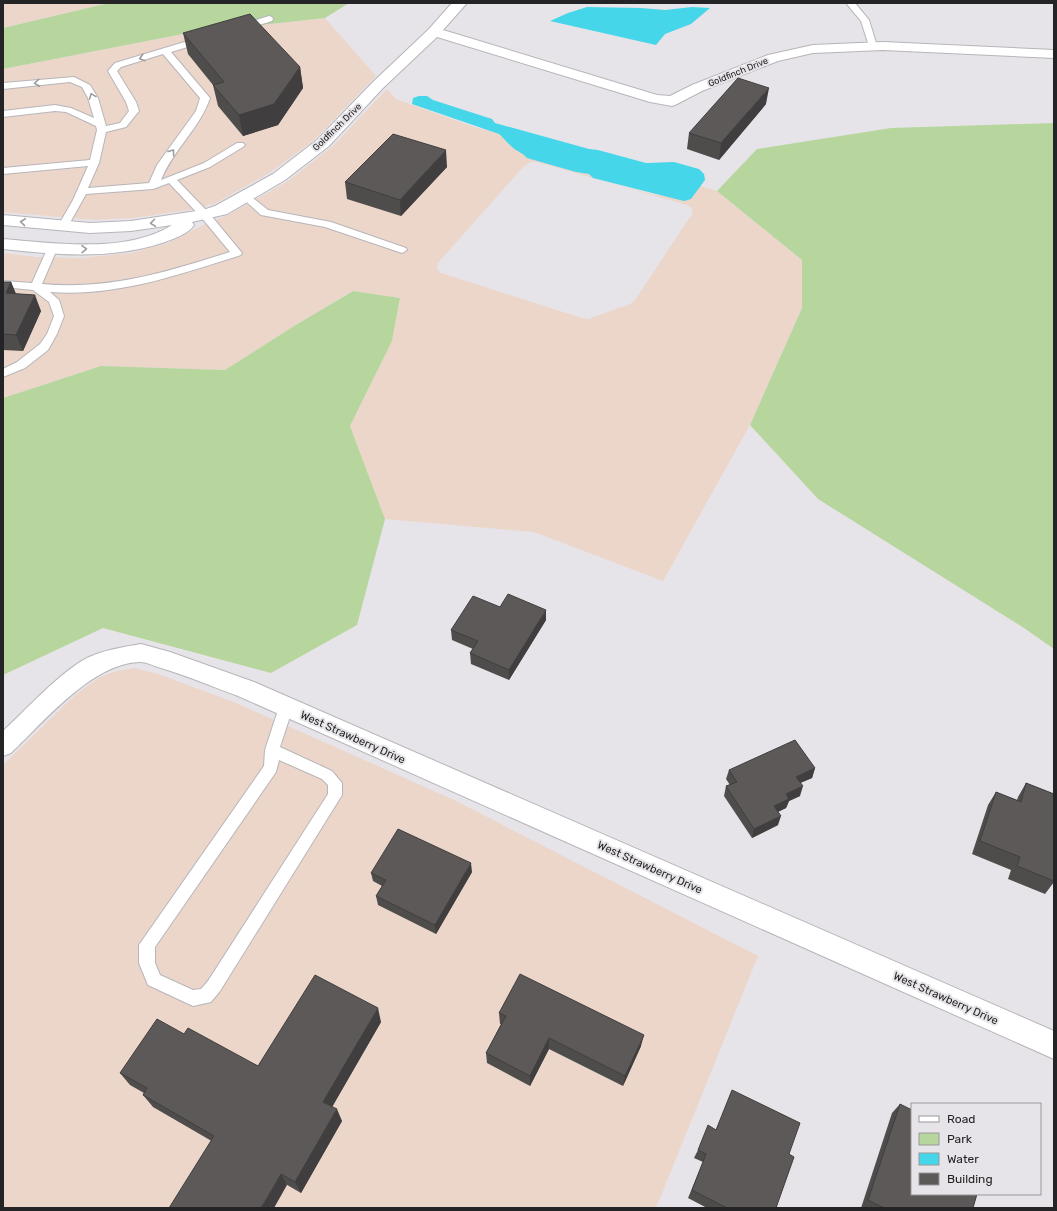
<svg xmlns="http://www.w3.org/2000/svg" width="1057" height="1211" font-family="Rubik,sans-serif">
  <style>
    .commercial { fill: #ecd6ca; fill-rule: evenodd }
    .green { fill: #b7d69e }
    .water { fill: #45d6e9 }
    .lines { fill: none; stroke-linecap: round; stroke-linejoin: round }
    .service-casing { stroke: #b7b5b9; stroke-width: 2 }
    .minor-casing { stroke: #b7b5b9; stroke-width: 2 }
    .service { fill: #fff; fill-rule: evenodd }
    .minor { fill: #fff; fill-rule: evenodd }
    .wall { fill: #4f4d4c }
    .shaded-wall { fill: #403e3e }
    .building { fill: #5c5958; stroke: #403e3e }
    .oneway { stroke: #9c9c9d }
    .labels { text-anchor: middle; stroke-width: 4; stroke-linejoin: round; paint-order: stroke }
    .far-street-label { font-size: 9px; fill: #242325; stroke: #e6e4e8 }
    .street-label { font-size: 11px; fill: #242325; stroke: #e6e4e8 }
  </style>
  <rect width="100%" height="100%" fill="#e6e4e8"/>
  <!-- commercial -->
  <path class="commercial" d="M3 3H109L3 28Z
    M325 18 376 76 314 140 271 172 216 203 211 205 209 204 202 208 133 218 94 220 3 212V69L188 33Z
    M387 89 396 99 474 127 490 131 499 134 506 140 511 146 523 153 576 172 589 174 593 178 651 194 691 199 700 186 717 191 802 260V308L750 425 663 581 534 532 385 519 350 426 392 341 400 298 352 291 294 326 225 370 101 366 3 398V253L36 257 81 258 131 253 168 243 209 222 217 221V219L228 215 288 181 333 146ZM531 162H537L687 205 692 208V214L635 300 630 304 588 319 582 318 441 273 437 269 438 263 524 166Z
    M135 668 161 675 236 703 454 800 758 956 656 1208H3V765L75 695 100 677 117 671Z"/>
  <!-- green -->
  <path class="green" d="M109 3H349L325 18 188 33 3 69V28Z
    M1054 123V649L1024 628 818 499 750 425 802 308V260L717 191 757 149 891 128Z
    M353 291 400 298 392 341 350 426 385 519 357 625 271 673 103 628 3 675V398L101 366 225 370 294 326Z"/>
  <!-- water -->
  <path class="water" d="M587 7 641 8 665 10 692 7 710 8 691 24 665 34 656 45 550 21 568 13Z
    M419 96H427L433 100 492 119 495 123 589 149 598 150 646 163 674 162 699 169 704 174 705 180 691 199 684 201 593 178 589 174 576 172 527 158C522 152 516 151 511 146 506 142 504 138 499 134L412 104 413 98Z"/>
  <g class="lines">
    <!-- service casing -->
    <g class="service-casing">
      <path id="service" d="M846 3H855L869 20 877 46 876 48H870L869 46 861 21Z
        M269 16 272 17 273 19 272 21 243 30 239 27 240 25Z
        M201 37 204 38 205 40 204 42 171 52 210 98C200 128 173 150 161 180L204 163 237 143H243L245 145 243 147 210 167 177 180 209 213 242 253 241 255C178 275 116 297 50 292L59 300 64 316 57 334 48 350 25 368 3 377V369L17 362 40 344 47 334 54 316 49 302 33 290 3 287V281L32 283 48 247H56L57 249 42 284C110 290 167 272 230 252L201 217 169 183 153 189 86 194 67 228H59L58 226 73 200 88 166 3 174V168L90 160 97 130 96 126 66 112 55 111 3 117V111L55 105 71 108 94 118 88 98 82 87 70 82 3 89V83L74 77 90 85 98 98 106 126 120 123 129 111 126 102 108 71 115 63ZM163 54 200 98 196 111 157 165 149 183 88 188 99 163 106 132 126 127 139 111 136 102 117 71 121 67Z
        M245 193 248 194 268 210 331 222 406 248 407 250 402 253 325 227 261 215 242 198 240 196 242 194Z
        M286 701 291 703 293 707 280 747 332 771 342 783V795L220 991 211 1002 193 1006 148 985 139 963V945L264 766 265 750 279 707 281 703ZM279 760 322 779 328 785V794L208 981 201 989 193 990 160 975 155 963V947L276 772Z"/>
    </g>
    <!-- minor casing -->
    <g class="minor-casing">
      <path id="minor" d="M452 3H467L443 30 657 95 670 96 692 85 768 55 813 45 883 42 1054 50V58L883 50 813 53 778 61 702 91 677 104 672 106 650 102 437 37 383 88 329 146 285 180 227 214 192 222 194 225C188 234 175 238 165 242 112 260 57 255 3 249V239C54 243 126 254 172 225L131 231 90 233 3 225V215L90 223 131 221 203 210 215 206 273 174 317 140 373 82 429 29Z
        M141 644 170 652 254 682 1054 1031V1059L238 696C211 686 185 675 158 667 152 665 146 662 140 662 92 663 44 722 11 753L3 756V731C27 709 59 673 87 658 104 650 123 647 141 644Z"/>
    </g>
    <!-- service -->
    <use href="#service" class="service"/>
    <!-- minor -->
    <use href="#minor" class="minor"/>
  </g>
  <!-- wall -->
  <path class="wall" d="M183 33 300 67 303 88 278 125 243 136 218 106 213 85 188 54Z
    M766 104 719 160 687 149 689 133Z
    M447 167 401 216 347 199 345 182Z
    M3 282H11L16 294 41 311 23 351 3 350Z
    M500 607 546 620 509 680 471 664 470 653 473 649 452 640 451 630Z
    M815 768 812 778 800 783V796L789 801 786 808 778 812V825L752 838 724 796 726 786 730 785 726 779 729 770Z
    M1026 783 1054 794V882L1045 894 1008 879 1011 870 972 854 988 805 996 792 1017 800 1018 797Z
    M472 872 436 934 378 905 376 896 382 886 373 881 371 873Z
    M499 1013 641 1046 623 1086 549 1049 530 1086 487 1063 486 1053 501 1024H500Z
    M381 1022 332 1107 342 1121 301 1193 153 1107 143 1095 144 1093 130 1085 120 1073 184 1034 258 1066Z
    M900 1104 912 1194 973 1208H861L892 1113Z
    M716 1129 789 1154 776 1208H707L688 1198 703 1162 694 1158 698 1150Z"/>
  <!-- shaded-wall -->
  <path class="shaded-wall" d="M300 67 303 88 278 125 243 136 239 115Z
    M769 88 766 104 719 160 721 143Z
    M446 150 447 167 401 216 400 200Z
    M11 282 18 299 6 293Z
    M35 295 41 311 23 351 16 335Z
    M546 610V620L509 680V670Z
    M815 768 812 778 793 786 796 777Z
    M803 786 800 796 789 801 786 808 771 815 774 806 786 794Z
    M781 816 778 825 752 838 754 829Z
    M471 863 472 872 436 934 435 925Z
    M378 1008 381 1022 328 1114 323 1102Z
    M644 1035 641 1046 623 1086 625 1076Z
    M549 1038V1049L530 1086V1076Z
    M337 1109 342 1121 301 1193 295 1182Z
    M281 1174 287 1185 274 1208H261Z"/>
  <!-- building -->
  <path class="building" d="M250 14 300 67 274 104 239 115 213 85 224 82 183 33Z
    M738 78 769 88 721 143 689 133Z
    M393 134 446 150 400 200 345 182Z
    M3 282H11L6 293 35 295 16 335 3 334Z
    M508 594 546 610 509 670 470 653 478 641 451 630 473 596 500 607Z
    M795 740 815 768 796 777 803 786 786 794 789 799 774 806 781 816 754 829 726 786 737 782 729 770Z
    M1026 783 1054 794V881L1017 866 1020 857 980 841 996 792 1021 802Z
    M398 829 471 863 435 925 376 896 386 880 371 873Z
    M520 974 644 1035 625 1076 549 1038 530 1076 486 1053 506 1016 499 1013Z
    M315 975 378 1008 323 1102 337 1109 295 1182 281 1174 261 1208H169L214 1136 143 1095 147 1088 120 1073 157 1019 184 1034 188 1028 258 1066Z
    M732 1090 800 1123 789 1154 794 1157 776 1208H727L692 1190 706 1154 698 1150 708 1125 716 1130Z
    M900 1104 912 1110V1194H977L973 1208H884L868 1200Z"/>
  <!-- one-way arrows -->
  <defs><path id="oneway-chevron" d="M-2-3.5L2.5 0L-2 3.5" fill="none" stroke-width="1.6" stroke-linecap="round" stroke-linejoin="round"/></defs>
  <g class="oneway">
    <use href="#oneway-chevron" transform="translate(142 58) rotate(163)"/>
    <use href="#oneway-chevron" transform="translate(37 83) rotate(174)"/>
    <use href="#oneway-chevron" transform="translate(92 96) rotate(-111)"/>
    <use href="#oneway-chevron" transform="translate(172 152) rotate(-54)"/>
    <use href="#oneway-chevron" transform="translate(23 222) rotate(-174)"/>
    <use href="#oneway-chevron" transform="translate(153 223) rotate(172)"/>
    <use href="#oneway-chevron" transform="translate(84 249) rotate(-1)"/>
  </g>
  <g class="labels">
    <!-- far-street labels -->
    <g class="far-street-label">
      <text transform="translate(738 72) rotate(-22)" y="3">Goldfinch Drive</text>
      <text transform="translate(337 127) rotate(-44)" y="3">Goldfinch Drive</text>
    </g>
    <!-- street labels -->
    <g class="street-label">
      <text transform="translate(353 737) rotate(24)" y="4">West Strawberry Drive</text>
      <text transform="translate(650 867) rotate(24)" y="4">West Strawberry Drive</text>
      <text transform="translate(946 998) rotate(24)" y="4">West Strawberry Drive</text>
    </g>
  </g>
  <!-- border -->
  <rect width="1057" height="1211" fill="none" stroke="#242325" stroke-width="8"/>
  <!-- legend -->
  <rect x="911" y="1103" width="130" height="92" fill="#e6e4e8" stroke="#98979a"/>
  <rect x="919" y="1116" width="20" height="6" fill="#ffffff" stroke="#98979a"/>
  <text x="947" y="1123" font-size="12" fill="#242325">Road</text>
  <rect x="919" y="1133" width="20" height="12" fill="#b7d69e" stroke="#98979a"/>
  <text x="947" y="1143" font-size="12" fill="#242325">Park</text>
  <rect x="919" y="1153" width="20" height="12" fill="#45d6e9" stroke="#98979a"/>
  <text x="947" y="1163" font-size="12" fill="#242325">Water</text>
  <rect x="919" y="1173" width="20" height="12" fill="#5c5958" stroke="#98979a"/>
  <text x="947" y="1183" font-size="12" fill="#242325">Building</text>
</svg>
